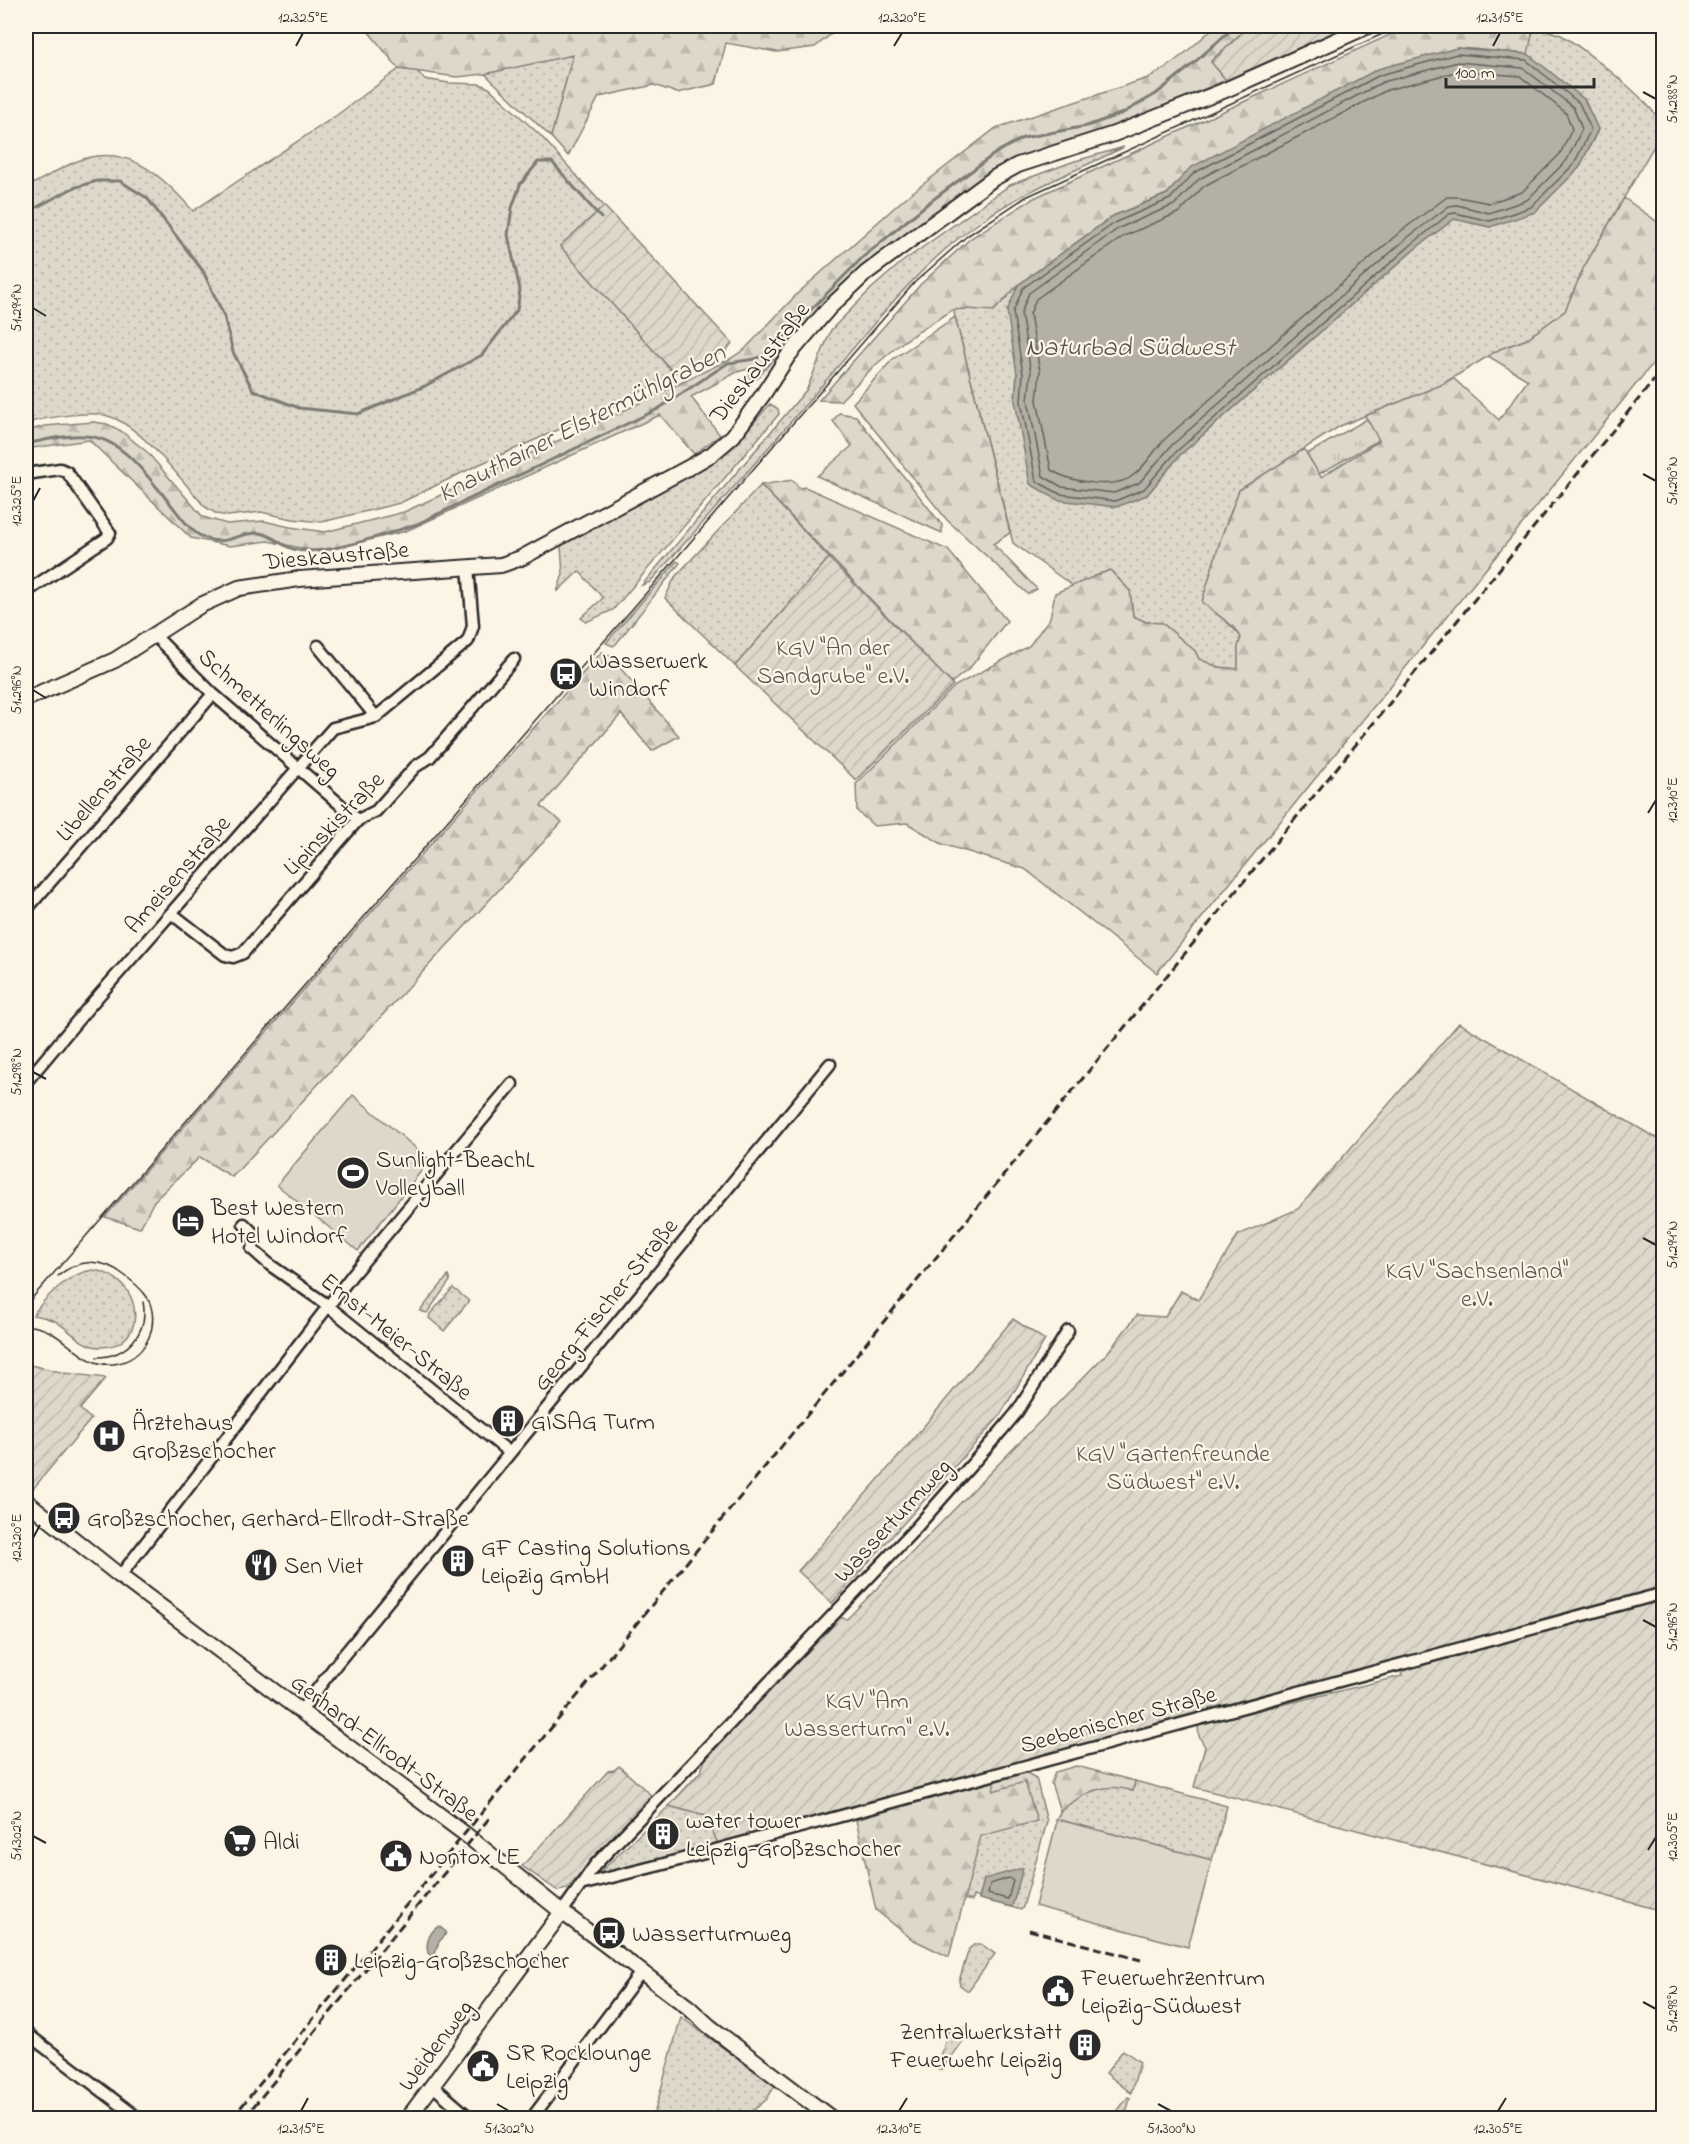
<svg xmlns="http://www.w3.org/2000/svg" width="1689" height="2144" font-family="'Indie Flower',sans-serif">
  <style>
    .grass { fill: url(#grass-dots); stroke: #84827a; stroke-width: 1.5; fill-rule: evenodd }
    .forest { fill: url(#forest-firs); stroke: #84827a; stroke-width: 1.5 }
    .park { fill: url(#park-tufts); stroke: #84827a; stroke-width: 1.5 }
    .garden { fill: url(#garden-furrows); stroke: #84827a; stroke-width: 1.5 }
    .pitch { fill: #ded8ca; stroke: #84827a; stroke-width: 1.5 }
    .water { fill: #b4b0a5; stroke: #7d7b74; stroke-width: 1.5 }
    .lines { fill: none; stroke-linecap: round; stroke-linejoin: round }
    .shore { stroke: #62605c; stroke-width: 1.5 }
    .stream { stroke: #7d7b74; stroke-width: 3 }
    .street-casing { stroke: #2b2b2b; stroke-width: 15 }
    .secondary-casing { stroke: #2b2b2b; stroke-width: 18 }
    .street { stroke: #fcf5e5; stroke-width: 10 }
    .secondary { stroke: #fcf5e5; stroke-width: 14 }
    .tram { stroke: #2b2b2b; stroke-width: 1.5 }
    .rail { stroke: #2b2b2b; stroke-width: 3; stroke-dasharray: 9 4.5; stroke-linecap: butt }
    .ticks { fill: none; stroke: #2b2b2b; stroke-width: 2 }
    .labels { text-anchor: middle; stroke-width: 4.5; stroke-linejoin: round; paint-order: stroke }
    .street-label { font-size: 24px; fill: #2b2b2b; stroke: #fcf5e5 }
    .park-label { font-size: 24px; fill: #585653; stroke: #fcf5e5 }
    .poi-label { font-size: 24px; fill: #2b2b2b; stroke: #fcf5e5; text-anchor: start }
    .water-label { font-size: 26px; font-style: italic; fill: #545350; stroke: #fcf5e5 }
    .neatline { fill: none; stroke: #2b2b2b; stroke-width: 2 }
    .ticks-label { font-size: 15px; text-anchor: middle; fill: #2b2b2b }
  </style>
  <defs>
    <pattern id="grass-dots" width="8" height="8" patternUnits="userSpaceOnUse" patternTransform="scale(1.5)"><rect width="8" height="8" fill="#ded8ca"/><path d="M2 2h.1M6 6h.1" fill="none" stroke="#bfbaae" stroke-width="1.8" stroke-linecap="round"/></pattern>
    <pattern id="forest-firs" width="22" height="20" patternUnits="userSpaceOnUse" patternTransform="scale(1.5)"><rect width="22" height="20" fill="#ded8ca"/><path d="M5 1l3.5 6h-7zM16 11l3.5 6h-7z" fill="#bfbaae"/></pattern>
    <pattern id="park-tufts" width="24" height="20" patternUnits="userSpaceOnUse" patternTransform="scale(1.5)"><rect width="24" height="20" fill="#ded8ca"/><path d="M3 7l-1-3M5 7V3M7 7l1-3M15 17l-1-3M17 17v-4M19 17l1-3" fill="none" stroke="#bfbaae"/></pattern>
    <pattern id="garden-furrows" width="10" height="10" patternUnits="userSpaceOnUse" patternTransform="scale(1.5)"><rect width="10" height="10" fill="#ded8ca"/><path d="M-1 1l2-2M0 10L10 0M9 11l2-2" fill="none" stroke="#bfbaae"/></pattern>
  </defs>
  <rect width="100%" height="100%" fill="#fcf5e5"/>
  <filter id="ink" filterUnits="userSpaceOnUse"><feTurbulence type="fractalNoise" baseFrequency=".0167" numOctaves="2"/><feDisplacementMap in="SourceGraphic" scale="12" xChannelSelector="R" yChannelSelector="G"/><feConvolveMatrix kernelMatrix="1 2 1 2 8 2 1 2 1" color-interpolation-filters="sRGB"/></filter>
  <g filter="url(#ink)">
    <!-- grass -->
    <path class="grass" d="M1530 26C1540 29 1552 31 1561 35 1581 46 1663 109 1663 130L1584 267 1565 311 1525 340 1500 349 1441 385 1340 426 1239 490 1221 538 1202 602C1215 613 1231 623 1241 637L1238 647V669L1218 667 1199 659 1195 651 1162 623 1146 622 1133 616 1130 591 1110 570 1073 586 1013 543 954 313 960 287ZM1584 99 1598 130 1579 168 1490 227 1454 219 1416 248 1180 455 1147 495 1015 401 1017 374Z
      M573 54 551 137 485 74Z
      M399 69 417 71 424 79 449 83 480 84 489 88 540 135 604 206 560 246 674 373 624 401 480 464 400 503 322 522 292 519 261 512 228 516 217 514 205 507C182 481 141 425 108 416 90 410 45 418 26 423V187C42 180 58 169 75 162 126 141 162 175 193 211L337 115Z
      M1124 147C1076 171 1027 189 983 220 920 263 873 325 824 383 767 450 709 516 650 582L642 585 807 389 831 330 871 289 902 262 1010 185 1072 162Z
      M770 404 778 409 779 414 613 610 586 622 581 618 603 598 579 571 557 592 563 574 561 546 711 463 731 449Z
      M761 485 829 558 735 666 665 598 675 577Z
      M677 561 680 563 616 644 613 646 606 643Z
      M93 1270C145 1277 150 1349 99 1347 80 1346 70 1329 55 1321 48 1318 40 1316 33 1315 46 1296 69 1273 93 1270Z
      M448 1276 450 1281 427 1313 420 1311Z
      M453 1288 469 1301 444 1331 429 1318 430 1314Z
      M1025 1772 1036 1778 1047 1822 1023 1907 1021 1910 973 1896 972 1901 964 1899 995 1780Z
      M1135 1781 1227 1806 1212 1860 1056 1819C1066 1799 1092 1788 1114 1786 1120 1786 1127 1789 1133 1791Z
      M669 1806 706 1816 718 1844 595 1877Z
      M975 1944H981L995 1954 968 1991 960 1985 959 1981 969 1949Z
      M681 2017 775 2086 766 2100 744 2118H653Z
      M954 2025 961 2026 967 2030 968 2034 942 2070 938 2069 948 2030Z
      M1123 2050 1140 2062 1131 2093 1106 2073Z
      M1128 2097 1130 2098 1125 2118H1112Z"/>
    <!-- forest -->
    <path class="forest" d="M364 26H841L815 47 777 52 726 43 716 84 677 93 654 85 599 97 568 156 551 137 573 55 485 74 457 77 399 69Z
      M1215 26H1249L1211 61 1226 80 1113 127 1016 158 862 267 780 351 758 378 750 381 748 369 737 372 691 397 720 435 694 454 660 415 406 531 319 552 268 541 230 546 191 538 89 440 26 449V431L45 426 94 422 107 424 121 431 147 452 203 517 227 524 264 521 290 527 325 532 404 512 627 409 730 359 745 349 798 293 904 199 996 128 1148 78C1174 64 1194 46 1215 26Z
      M1409 26H1534L1528 54 1457 48 1189 170 1167 194 1113 216 1018 285 994 311 967 309 952 310 904 341 872 368 840 401 819 400 921 284 971 238 1034 198Z
      M1624 198 1663 226V351L1157 973 1025 869 942 844 907 823 874 826 857 811 856 784 955 686 1029 646 1050 618 1055 593 1110 570 1130 591 1133 616 1146 622 1162 623 1195 651 1199 659 1218 667 1238 669V647L1241 637 1235 628 1202 602 1221 538 1239 490 1304 449 1321 477 1379 441 1365 416 1441 385 1453 378 1499 420 1528 380 1488 356 1500 349 1525 340 1565 311 1584 267Z
      M955 317 1010 533 993 544 1037 589 1028 594 947 520 853 403 893 359Z
      M839 413 856 416 942 525V533L817 476 852 446 833 421Z
      M792 480 800 488 805 487 948 550 1007 621 969 669 951 683 761 485Z
      M602 652 609 655 679 736 652 751 621 714 541 806 562 822 232 1177 200 1157 154 1201 140 1228 105 1217 492 774Z
      M1076 1766 1135 1781 1133 1791C1103 1781 1084 1793 1060 1811L1051 1783 1055 1772Z
      M995 1780 993 1791 1025 1782 1037 1821 981 1836 949 1957 912 1939 876 1910 856 1820Z"/>
    <!-- park -->
    <path class="park" d="M1367 419 1379 440 1319 474 1307 454Z"/>
    <!-- garden -->
    <path class="garden" d="M1249 26H1348L1226 80 1211 62Z
      M604 206 732 343 726 351 674 373 560 246Z
      M829 558 953 685 856 780 735 666Z
      M1459 1023 1663 1142V1911L1194 1787 1205 1747 1199 1736 1198 1725 1402 1676 1398 1658 1194 1716 718 1844 706 1816 669 1806 701 1771 705 1760 838 1617 847 1619 1108 1352 1137 1315 1165 1317 1181 1291 1198 1300 1238 1235 1298 1209Z
      M1013 1319 1045 1340 999 1417 832 1603 798 1571 899 1456Z
      M26 1364 65 1373 106 1378 80 1409 91 1419 32 1490 26 1484Z
      M619 1766 652 1796 567 1889 558 1891 522 1866 608 1771 614 1770Z"/>
    <!-- pitch -->
    <path class="pitch" d="M353 1095 430 1160 358 1251 277 1185Z
      M1056 1819 1212 1860 1188 1947 1035 1906 1056 1825Z"/>
    <!-- water -->
    <path class="water" d="M1457 48 1528 54 1584 99 1598 129 1579 168 1535 212 1490 227 1454 219 1416 248 1180 455 1147 495 1116 507 1058 500 1030 484 1015 401 1017 374 1007 311 1018 285 1113 216 1167 194 1190 168 1378 69Z
      M1023 1868 1012 1907 979 1899 984 1879Z
      M439 1926 446 1932C445 1938 442 1937 439 1942 436 1947 437 1953 433 1957L428 1953C425 1943 430 1931 439 1926Z"/>
    <g class="lines">
      <!-- shore -->
      <path class="shore" d="M1457 54 1526 60 1579 103 1591 129 1574 164 1531 207 1490 221 1455 213 1449 214 1412 244 1177 451 1144 489 1115 501 1060 494 1036 481 1021 401 1023 374 1013 312 1023 288 1116 222 1170 199 1194 173 1380 75Z
        M1458 62 1523 68 1573 107 1582 129 1567 160 1527 200 1489 213 1457 205 1449 206 1407 238 1172 445 1139 483 1114 493 1062 487 1043 476 1028 400 1031 373 1021 313 1029 293 1119 228 1174 205 1199 179 1383 82Z
        M1459 71 1520 76 1566 113 1572 129 1560 154 1522 192 1489 203 1458 197H1447L1401 231 1166 438C1155 449 1147 464 1135 474 1117 491 1070 482 1051 470L1037 400 1040 372 1030 314 1036 299 1124 236 1180 212 1204 186 1387 90Z
        M1009 1878 1013 1881 1008 1899 988 1894 990 1884Z"/>
      <!-- stream -->
      <path class="stream" d="M26 213 73 188 97 181H120L147 198 203 271 224 316 233 352 253 390 299 408 358 414 425 386 482 355 517 310 520 290 508 235 512 208 520 185 538 162H552L601 218
        M26 444C45 440 64 435 84 436 121 436 147 476 168 501 177 511 187 528 199 535 225 550 237 531 260 533 273 535 281 546 293 549 322 558 388 533 417 524L658 409 728 363 755 359 769 352 862 258 927 204 997 152 1023 138 1087 126 1123 113 1156 94 1187 69 1235 26"/>
      <!-- street casing -->
      <g class="street-casing">
        <path id="street" d="M26 474 60 469 67 472 110 533 107 538 26 592
          M155 636 213 694 358 820
          M318 646 376 717
          M26 910 213 694
          M171 913 225 955 233 957 243 953 358 820 376 811 415 767 430 757 514 659
          M26 1082 88 1008 333 728 376 717 468 641 473 626 468 567
          M244 1224 256 1236 252 1249 270 1265 323 1302 510 1453
          M120 1576 353 1274 512 1084
          M300 1712 338 1662 830 1064
          M584 1884 664 1864 1664 1593
          M562 1912 595 1865 915 1529 1002 1430 1017 1412 1068 1331
          M26 2033 138 2118
          M433 2086 470 2118
          M532 2118 641 1972"/>
      </g>
      <!-- secondary casing -->
      <g class="secondary-casing">
        <path id="secondary" d="M26 699 115 660 201 605 239 588 299 579 501 565 521 558 686 469 712 454 733 436 762 396 788 356 829 308 847 291 866 273 994 178 1018 165 1114 134 1223 91 1368 26
          M26 1501 120 1576 465 1834 562 1912 688 2007 709 2026 831 2118
          M408 2118 562 1912"/>
      </g>
      <!-- street -->
      <use href="#street" class="street"/>
      <!-- secondary -->
      <use href="#secondary" class="secondary"/>
      <!-- tram -->
      <path class="tram" d="M26 1305 667 569 915 282 967 236 1026 197 1400 26
        M26 1326C63 1324 80 1373 119 1363 148 1356 161 1322 147 1297 141 1288 132 1281 124 1275 102 1258 79 1258 58 1276
        M97 1357C127 1357 149 1332 143 1302"/>
      <!-- rail -->
      <path class="rail" d="M1029 1930 1141 1960
        M232 2118 1664 368
        M244 2118 491 1816"/>
    </g>
  </g>
  <!-- ticks -->
  <path class="ticks" d="M296 46 303 33M894 46 902 33M1493 46 1500 33M1643 92 1656 99M33 308 46 316M1643 474 1656 481M33 501 40 488M33 690 46 698M1648 813 1656 800M33 1072 46 1079M1643 1238 1656 1245M33 1538 40 1525M1643 1620 1656 1627M33 1836 46 1843M1648 1850 1656 1837M1643 2002 1656 2009M497 2104 509 2111M1158 2104 1171 2111M301 2111 308 2098M899 2111 907 2098M1498 2111 1506 2098"/>
  <!-- icons -->
  <defs>
    <g id="bus-disc" transform="scale(1.725)"><circle r="9.5" fill="#2b2b2b" stroke="#fcf5e5"/><path d="M-5-6H5V4H4V6H2V4H-2V6H-4V4H-5ZM-3.5-4V0h7V-4ZM-3.5 1.2v1.5H-2V1.2ZM2 1.2v1.5H3.5V1.2Z" fill="#fff"/></g>
    <g id="stadium-disc" transform="scale(1.725)"><circle r="9.5" fill="#2b2b2b" stroke="#fcf5e5"/><path d="M0-5a6.5 5 0 1 0 0 10a6.5 5 0 1 0 0-10ZM-3.5-1.8h7v3.6h-7Z" fill="#fff"/></g>
    <g id="hotel-disc" transform="scale(1.725)"><circle r="9.5" fill="#2b2b2b" stroke="#fcf5e5"/><path d="M-6-4.5h1.5V1H6V5H4.5V3h-9V5H-6ZM-4 0a1.8 1.8 0 1 1 3.6 0ZM.5 0V-2.5h3Q6-2.5 6 0Z" fill="#fff"/></g>
    <g id="building-disc" transform="scale(1.725)"><circle r="9.5" fill="#2b2b2b" stroke="#fcf5e5"/><path d="M-4-6H4V6H1V3H-1V6H-4ZM-2.5-4.3h1.7v1.8h-1.7ZM.8-4.3h1.7v1.8H.8ZM-2.5-1h1.7V.8h-1.7ZM.8-1h1.7V.8H.8Z" fill="#fff"/></g>
    <g id="hospital-disc" transform="scale(1.725)"><circle r="9.5" fill="#2b2b2b" stroke="#fcf5e5"/><path d="M-5-5h3v3.5h4V-5h3V5h-3V1.5h-4V5h-3Z" fill="#fff"/></g>
    <g id="restaurant-disc" transform="scale(1.725)"><circle r="9.5" fill="#2b2b2b" stroke="#fcf5e5"/><path d="M-5-6h1v4h1v-4h1v4h1v-4h1v5L-1.5 .5V6h-2V.5L-5-1ZM5-6V6H3V1.5H1.5Q1.5-4 5-6Z" fill="#fff"/></g>
    <g id="supermarket-disc" transform="scale(1.725)"><circle r="9.5" fill="#2b2b2b" stroke="#fcf5e5"/><path d="M-6-5.5h2.5l.6 2H6L4.5 2H-2.5L-4.4-4H-6ZM-1.5 3.2a1.3 1.3 0 1 0 .1 0ZM3 3.2a1.3 1.3 0 1 0 .1 0Z" fill="#fff"/></g>
    <g id="civic-disc" transform="scale(1.725)"><circle r="9.5" fill="#2b2b2b" stroke="#fcf5e5"/><path d="M-.6-6.5H3V-4.5H.6V-3L4-1V1h2V6H-6V1h2V-1L-.6-3ZM-1.2 2.5V6h2.4V2.5Z" fill="#fff"/></g>
  </defs>
  <g fill-rule="evenodd">
    <use href="#bus-disc" x="566" y="674"/>
    <use href="#stadium-disc" x="353" y="1173"/>
    <use href="#hotel-disc" x="188" y="1221"/>
    <use href="#building-disc" x="508" y="1421"/>
    <use href="#hospital-disc" x="109" y="1436"/>
    <use href="#bus-disc" x="64" y="1518"/>
    <use href="#building-disc" x="458" y="1561"/>
    <use href="#restaurant-disc" x="261" y="1565"/>
    <use href="#building-disc" x="663" y="1834"/>
    <use href="#supermarket-disc" x="240" y="1841"/>
    <use href="#civic-disc" x="396" y="1856"/>
    <use href="#bus-disc" x="609" y="1933"/>
    <use href="#building-disc" x="331" y="1960"/>
    <use href="#civic-disc" x="1058" y="1991"/>
    <use href="#building-disc" x="1085" y="2045"/>
    <use href="#civic-disc" x="483" y="2066"/>
  </g>
  <g class="labels">
    <!-- street labels -->
    <g class="street-label">
      <text transform="translate(759 362) rotate(-52)" y="8">Dieskaustraße</text>
      <text transform="translate(336 555) rotate(-5)" y="8">Dieskaustraße</text>
      <text transform="translate(270 713) rotate(42)" y="8">Schmetterlingsweg</text>
      <text transform="translate(103 788) rotate(-49)" y="8">Libellenstraße</text>
      <text transform="translate(333 823) rotate(-46)" y="8">Lipinskistraße</text>
      <text transform="translate(177 874) rotate(-49)" y="8">Ameisenstraße</text>
      <text transform="translate(605 1304) rotate(-51)" y="8">Georg-Fischer-Straße</text>
      <text transform="translate(397 1336) rotate(39)" y="8">Ernst-Meier-Straße</text>
      <text transform="translate(892 1520) rotate(-47)" y="8">Wasserturmweg</text>
      <text transform="translate(1118 1719) rotate(-15)" y="8">Seebenischer Straße</text>
      <text transform="translate(385 1747) rotate(37)" y="8">Gerhard-Ellrodt-Straße</text>
      <text transform="translate(435 2045) rotate(-53)" y="8">Weidenweg</text>
    </g>
    <!-- park labels -->
    <g class="park-label">
      <text x="833" y="655">KGV "An der<tspan x="833" dy="28">Sandgrube" e.V.</tspan></text>
      <text x="1477" y="1278">KGV "Sachsenland"<tspan x="1477" dy="28">e.V.</tspan></text>
      <text x="1173" y="1461">KGV "Gartenfreunde<tspan x="1173" dy="28">Südwest" e.V.</tspan></text>
      <text x="867" y="1708">KGV "Am<tspan x="867" dy="28">Wasserturm" e.V.</tspan></text>
    </g>
    <!-- poi labels -->
    <g class="poi-label">
      <text x="589" y="668">Wasserwerk<tspan x="589" dy="28">Windorf</tspan></text>
      <text x="376" y="1167">Sunlight-BeachL<tspan x="376" dy="28">Volleyball</tspan></text>
      <text x="211" y="1215">Best Western<tspan x="211" dy="28">Hotel Windorf</tspan></text>
      <text x="531" y="1429">GISAG Turm</text>
      <text x="132" y="1430">Ärztehaus<tspan x="132" dy="28">Großzschocher</tspan></text>
      <text x="87" y="1526">Großzschocher, Gerhard-Ellrodt-Straße</text>
      <text x="481" y="1555">GF Casting Solutions<tspan x="481" dy="28">Leipzig GmbH</tspan></text>
      <text x="284" y="1573">Sen Viet</text>
      <text x="686" y="1828">water tower<tspan x="686" dy="28">Leipzig-Großzschocher</tspan></text>
      <text x="263" y="1849">Aldi</text>
      <text x="419" y="1864">Nontox LE</text>
      <text x="632" y="1941">Wasserturmweg</text>
      <text x="354" y="1968">Leipzig-Großzschocher</text>
      <text x="1081" y="1985">Feuerwehrzentrum<tspan x="1081" dy="28">Leipzig-Südwest</tspan></text>
      <text x="1062" y="2039" text-anchor="end">Zentralwerkstatt<tspan x="1062" dy="28">Feuerwehr Leipzig</tspan></text>
      <text x="506" y="2060">SR Rocklounge<tspan x="506" dy="28">Leipzig</tspan></text>
    </g>
    <!-- water labels -->
    <g class="water-label">
      <text x="1130" y="355">Naturbad Südwest</text>
      <text transform="translate(581 422) rotate(-27)" y="9">Knauthainer Elstermühlgraben</text>
    </g>
  </g>
  <!-- margin -->
  <rect width="1689" height="2144" fill="none" stroke="#fcf5e5" stroke-width="66"/>
  <!-- scale -->
  <path d="M1446 78v9h148v-9" fill="none" stroke="#2b2b2b" stroke-width="3"/>
  <text x="1455" y="78" font-size="18" fill="#2b2b2b" stroke="#fcf5e5" stroke-width="4.5" paint-order="stroke">100 m</text>
  <rect x="33" y="33" width="1623" height="2078" class="neatline"/>
  <g class="ticks-label">
    <text x="303" y="22">12.325°E</text>
    <text x="902" y="22">12.320°E</text>
    <text x="1500" y="22">12.315°E</text>
    <text transform="translate(1672 99) rotate(-90)" y="5">51.288°N</text>
    <text transform="translate(16 308) rotate(-90)" y="5">51.294°N</text>
    <text transform="translate(1672 481) rotate(-90)" y="5">51.290°N</text>
    <text transform="translate(16 501) rotate(-90)" y="5">12.325°E</text>
    <text transform="translate(16 690) rotate(-90)" y="5">51.296°N</text>
    <text transform="translate(1672 800) rotate(-90)" y="5">12.310°E</text>
    <text transform="translate(16 1072) rotate(-90)" y="5">51.298°N</text>
    <text transform="translate(1672 1245) rotate(-90)" y="5">51.294°N</text>
    <text transform="translate(16 1538) rotate(-90)" y="5">12.320°E</text>
    <text transform="translate(1672 1627) rotate(-90)" y="5">51.296°N</text>
    <text transform="translate(16 1836) rotate(-90)" y="5">51.302°N</text>
    <text transform="translate(1672 1837) rotate(-90)" y="5">12.305°E</text>
    <text transform="translate(1672 2009) rotate(-90)" y="5">51.298°N</text>
    <text x="301" y="2133">12.315°E</text>
    <text x="509" y="2133">51.302°N</text>
    <text x="899" y="2133">12.310°E</text>
    <text x="1171" y="2133">51.300°N</text>
    <text x="1498" y="2133">12.305°E</text>
  </g>
</svg>
